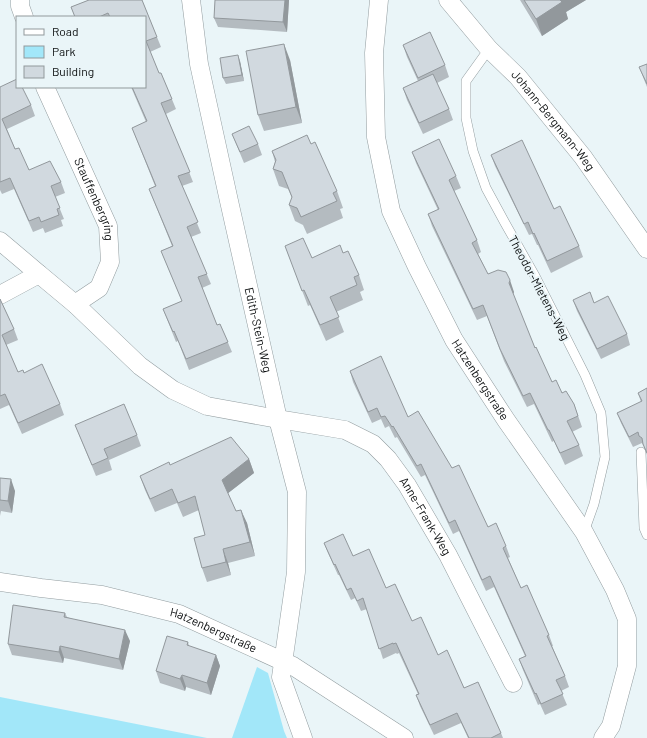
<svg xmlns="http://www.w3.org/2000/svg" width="647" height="738" font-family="Barlow,sans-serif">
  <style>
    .green { fill: #a2e7f9 }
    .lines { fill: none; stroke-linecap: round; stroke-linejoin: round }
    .lane-casing { stroke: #939da0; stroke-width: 10 }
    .street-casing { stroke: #939da0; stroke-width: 19 }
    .lane { stroke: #fff; stroke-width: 9 }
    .street { stroke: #fff; stroke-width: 18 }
    .wall { fill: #b4bbc0 }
    .shaded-wall { fill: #92989c }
    .building { fill: #d1d9df; stroke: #92989c }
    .labels { text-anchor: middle; stroke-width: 4; stroke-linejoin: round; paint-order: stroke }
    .street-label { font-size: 12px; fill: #0b0e0f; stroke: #eaf5f8 }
  </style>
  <rect width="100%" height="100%" fill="#eaf5f8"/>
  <!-- green -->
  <path class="green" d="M257 667 268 673 284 731 287 738H232Z
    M0 697 207 738H0Z"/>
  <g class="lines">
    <!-- lane casing -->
    <g class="lane-casing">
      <path id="lane" d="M489 49 466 81V118L473 151 486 188 505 223 535 276 585 375 601 413 605 457 594 504 584 532
        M641 452 644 528 647 535"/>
    </g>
    <!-- street casing -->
    <g class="street-casing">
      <g id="street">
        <path d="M20 0V6L24 17"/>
        <path id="s1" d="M191 0 199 64 229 201 278 419 297 492 296 572 281 677 303 738"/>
        <path id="s2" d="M379 0 374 53 376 137 391 211 417 267 454 340 506 420 584 532 615 590 627 619V666L611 726 603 738"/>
        <path id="s3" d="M448 0 489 49 518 77 583 157 647 249"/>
        <path id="s4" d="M45 87 108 226 110 262 99 288 75 304 140 366 173 390 207 406 278 419 345 430 373 444 388 459 407 485 448 555 513 683"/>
        <path d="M0 241 39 274 0 295"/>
        <path d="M39 274 75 304"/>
        <path id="s5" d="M0 582 41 588 102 595 179 614 293 666 404 738"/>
      </g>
    </g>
    <!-- lane -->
    <use href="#lane" class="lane"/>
    <!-- street -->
    <use href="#street" class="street"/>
  </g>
  <!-- wall -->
  <path class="wall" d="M89 0H142L161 47 150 52 159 73H161L176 109 166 114 193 182 182 186 201 233 191 237 211 284 202 288 217 325 220 324 232 352 189 370 178 341 176 342 163 309 182 301 161 251 172 246 149 189 155 186 132 128 146 122 131 87H145V17H75L71 7Z
    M215 0H289L287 32 218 27 214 18Z
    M520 0H586L566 12 568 19 542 36Z
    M403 45 445 65 449 77 437 83 449 109 453 120 423 134 407 100 403 88 418 81 407 57Z
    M290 60 302 123 264 131 258 115Z
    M240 61 244 81 226 84 223 78Z
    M647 64V87L639 67Z
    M0 87 31 105 35 116 7 129 15 149 29 170 61 182 65 193 55 197 64 219 61 220 63 226 45 233 43 228 33 232 14 189 2 194 0 190Z
    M232 134 258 144 262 155 244 163Z
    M272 151 337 191 343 208 340 209 343 218 307 234 303 225 295 221 289 205 292 198 288 189 279 186 273 169 275 162Z
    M412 152 456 176 461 188 454 191 477 240 481 252 478 254 488 274 514 292 513 294 535 348 552 382 574 404 582 427 572 432 579 445 583 456 565 465 554 441 552 442 534 404 527 407 504 361 487 316 477 320 432 226 428 214 438 210 416 163Z
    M491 155 554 209 579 246 583 257 551 273 538 245H537L532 234 529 235 495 166Z
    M285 246 312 258 343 253 359 275 364 290 360 292 363 300 336 312 344 332 326 341 310 305 308 306Z
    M0 299 14 329 18 340 6 345 18 372 24 373 60 404 64 415 22 434 9 405 0 409Z
    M573 300 594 303 627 334 630 345 601 359 577 311Z
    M350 371 408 417 488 527 506 546 510 557 508 558 521 588 549 635 553 646H552L565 676 569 687 561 691 567 705 545 715 540 704 538 705 523 670 519 659 525 656 494 587 486 591 459 531 453 534 425 475 421 477 397 437 395 438 389 426 385 428 381 419 372 423 353 382Z
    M647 388V455L644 447 642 443 633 447 621 423 617 413 641 402 638 393Z
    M75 425 137 435 141 446 109 460 112 470 96 476Z
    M249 459 254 473 228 493 236 511 247 523 255 556 228 563 231 575 207 582 202 568 205 535 199 510 183 517 177 503 155 512 145 490 140 476 170 465Z
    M0 478 15 491 12 513 1 511 0 516Z
    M324 543 353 556 386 588 438 655 501 733 503 738H468L461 723 434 735 420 706 416 695 418 694 399 653 397 654 396 653 383 659 367 609 361 611 355 598 351 600 339 575H338L328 553Z
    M65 613 67 617 130 641 123 670 64 658 63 663 12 655 8 644Z
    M188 642 189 646 216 655 220 666 211 695 186 687 185 691 160 683 156 671Z"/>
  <!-- shaded-wall -->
  <path class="shaded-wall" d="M285 0H289L287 32 283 22Z
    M560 0H586L566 12 568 19 542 36 536 19Z
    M284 44 290 60 302 123 296 107Z
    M238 55 240 61 244 81 242 75Z
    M510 280 514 292 513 294 509 283Z
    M249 459 254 473 227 494 222 480Z
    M11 479 15 491 12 513 8 501Z
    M241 510 247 523 255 556 250 542Z
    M223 549 228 563 231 575 226 562Z
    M125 630 130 641 123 670 119 659Z
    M60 646 64 658 63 663 59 652Z
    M216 655 220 666 211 695 207 683Z
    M182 675 186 687 185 691 180 679Z"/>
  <!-- building -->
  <path class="building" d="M89 0H142L157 37 146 41 159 73H161L172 99 161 103 190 172 178 176 198 222 187 227 207 274 198 277 217 325 220 324 228 342 186 359 174 331 173 332 163 309 182 301 161 251 173 246 149 189 156 186 132 128 147 121 132 87H145V17H110L108 13 99 17H75L71 7Z
    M215 0H285L283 22 214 18Z
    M524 0H560L562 2 536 19Z
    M430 32 445 65 418 78 403 45Z
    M284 44 296 107 258 115 246 51Z
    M238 55 242 75 223 78 220 58Z
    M647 64V84L639 67Z
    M433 74 449 109 419 123 403 88Z
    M17 79V87H22L31 105 2 119 15 149 19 148 29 170 50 161 61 182 51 186 60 208 57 209 59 215 41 222 39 217 29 221 10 178 0 182V87Z
    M249 126 258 144 240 152 232 134Z
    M307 135 311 144 315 142 337 191 333 193 337 201 301 217 297 208 289 205 292 197 282 172 273 169 276 160 272 151Z
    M439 139 456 176 449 180 477 240 472 243 488 274 498 270 506 272 510 280 509 283 535 348 536 347 552 382 556 380 562 393 566 391 574 404 578 416 567 421 579 445 560 453 549 430H548L530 393 523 396 500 349 483 305 473 309 428 214 439 209 412 152Z
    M522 140 554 209 560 206 579 246 547 261 534 233 533 234 528 222 524 224 491 155Z
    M303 238 312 258 340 245 343 253 348 251 359 275 354 277 357 285 330 297 339 317 320 325 304 290 302 291 285 246Z
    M590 292 594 303 608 296 627 334 597 349 573 300Z
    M0 299 14 329 2 335 18 372 23 370 24 373 42 364 60 404 18 423 5 394 0 396Z
    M381 356 408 417 418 411 452 468 459 465 488 527 496 523 506 546 503 548 521 588 527 585 549 635 547 636 565 676 556 680 563 694 541 704 536 693 535 694 519 659 526 656 490 576 482 580 455 520 449 523 421 464 417 466 393 426 392 427 385 416 381 417 377 408 368 412 350 371Z
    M647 388V453L643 444 642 438 639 436 638 432 629 437 617 413 642 401 638 393Z
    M124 404 137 435 104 449 108 458 92 465 75 425Z
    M231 437 249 459 222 480 236 511 241 510 250 542 223 549 226 562 202 568 194 538 205 535 195 496 178 503 172 489 150 499 140 476 169 462 170 465Z
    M0 478 11 479 8 501 0 500Z
    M343 534 353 556 369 549 386 588 395 584 412 621 421 617 438 655 447 650 464 688 478 682 501 733 491 738H469L457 713 430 725 416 695 419 694 396 643 393 644V643L379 649 363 598 357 601 351 588 347 590 335 564 334 565 324 543Z
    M13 605 65 613 64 617 125 630 119 659 60 646 59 652 8 644Z
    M167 636 188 642 187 645 216 655 207 683 182 675 180 679 156 671Z"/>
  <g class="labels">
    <!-- street labels -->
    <g class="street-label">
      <text dy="4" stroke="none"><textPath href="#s3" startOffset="160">Johann-Bergmann-Weg</textPath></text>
      <text dy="4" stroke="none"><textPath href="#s4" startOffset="123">Stauffenbergring</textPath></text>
      <text transform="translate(539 288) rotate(62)" y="4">Theodor-Mietens-Weg</text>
      <text dy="4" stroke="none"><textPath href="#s1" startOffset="337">Edith-Stein-Weg</textPath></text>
      <text dy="4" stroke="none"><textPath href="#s2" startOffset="404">Hatzenbergstraße</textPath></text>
      <text dy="4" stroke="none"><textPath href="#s4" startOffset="675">Anne-Frank-Weg</textPath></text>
      <text dy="4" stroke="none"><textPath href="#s5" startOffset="220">Hatzenbergstraße</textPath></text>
    </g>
  </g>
  <!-- legend -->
  <rect x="16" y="16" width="130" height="72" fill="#eaf5f8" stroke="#91999b"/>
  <rect x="24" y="29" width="20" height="6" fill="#ffffff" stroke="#91999b"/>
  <text x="52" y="36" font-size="12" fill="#0b0e0f">Road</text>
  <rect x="24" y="46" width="20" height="12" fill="#a2e7f9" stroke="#91999b"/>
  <text x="52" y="56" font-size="12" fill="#0b0e0f">Park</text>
  <rect x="24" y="66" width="20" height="12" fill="#d1d9df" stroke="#91999b"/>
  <text x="52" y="76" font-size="12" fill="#0b0e0f">Building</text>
</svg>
